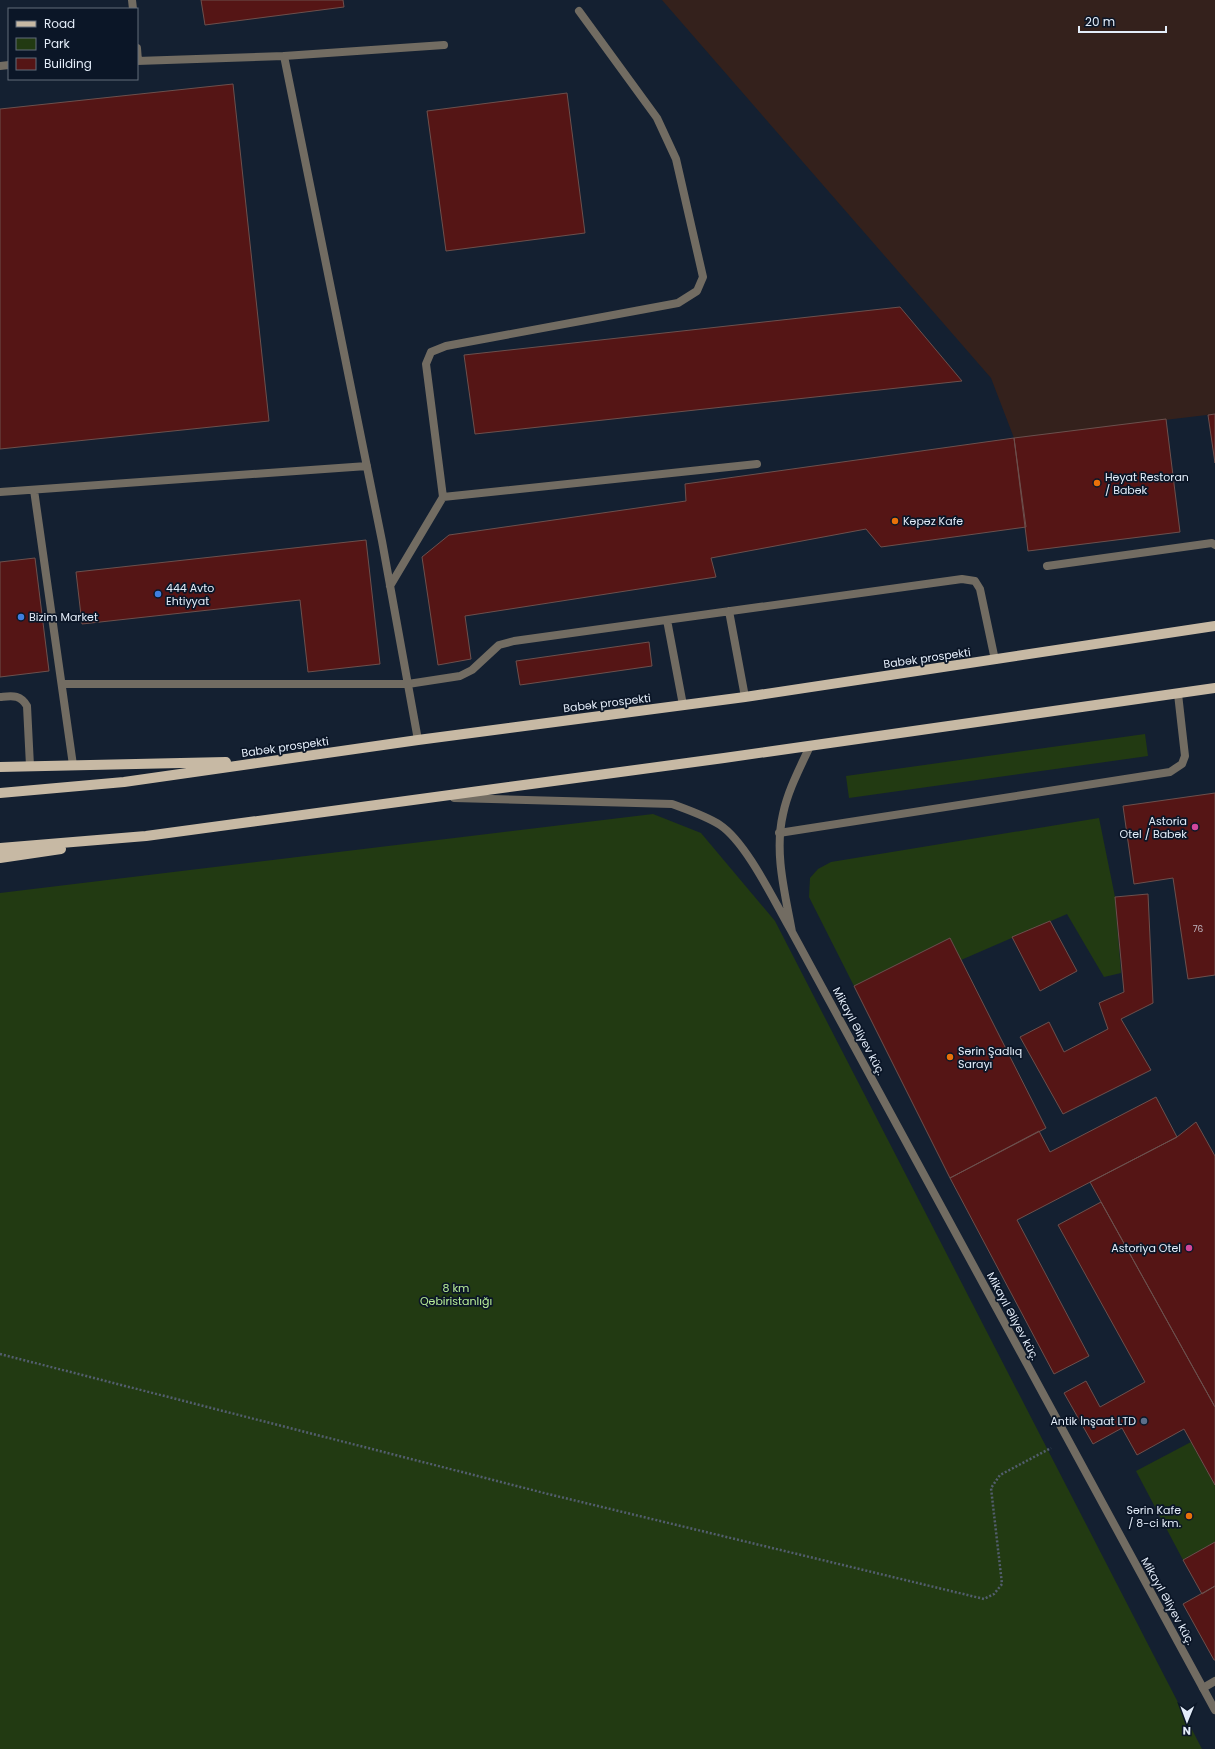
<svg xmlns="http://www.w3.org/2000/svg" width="1215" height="1749" font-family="Poppins,sans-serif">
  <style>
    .industrial { fill: #34211c }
    .green { fill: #223a12 }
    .building { fill: #551515; stroke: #6c504d }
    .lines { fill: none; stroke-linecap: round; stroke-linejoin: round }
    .path { stroke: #535e6e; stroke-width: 2.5; stroke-dasharray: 2 2; stroke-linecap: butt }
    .service { stroke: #726c62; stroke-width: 8 }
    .minor { stroke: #726c62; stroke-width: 8 }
    .primary { stroke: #c7b9a4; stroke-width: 10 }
    .food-dot { fill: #e8710a; stroke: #0b1627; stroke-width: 1.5 }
    .shop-dot { fill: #3f7fe0; stroke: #0b1627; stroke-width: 1.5 }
    .hotel-dot { fill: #d1479c; stroke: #0b1627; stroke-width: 1.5 }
    .service-dot { fill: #5c6f8a; stroke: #0b1627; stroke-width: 1.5 }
    .labels { text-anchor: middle; stroke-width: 3.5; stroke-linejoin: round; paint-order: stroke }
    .number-label { font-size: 9px; fill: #c0b7c0 }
    .poi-label { font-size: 11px; fill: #e4edf9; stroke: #0b1627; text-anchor: start }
    .street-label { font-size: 11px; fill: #e4edf9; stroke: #0b1627 }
    .park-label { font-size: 11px; fill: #b9ee98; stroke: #0b1627 }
  </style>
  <rect width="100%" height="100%" fill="#142031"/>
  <!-- industrial -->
  <path class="industrial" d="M662 0H1215V414L1014 438 991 378Z"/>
  <!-- green -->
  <path class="green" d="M1145 734 1148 756 849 798 846 776Z
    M653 814 701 833 775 921 1202 1749H0V893Z
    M1099 818 1115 897 1121 973 1104 977 1067 914 961 960 950 938 854 986 809 897 810 878 818 869 831 862Z
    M1191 1442 1215 1485V1542L1183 1560 1136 1471Z"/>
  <!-- building -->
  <path class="building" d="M201 0H343L344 7 205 25Z
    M233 84 269 421 0 449V109Z
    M567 93 585 233 446 251 427 111Z
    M900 307 962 381 475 434 464 355Z
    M1215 414V463L1208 415Z
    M1166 419 1180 532 1028 551 1014 438Z
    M1014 438 1026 527 881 547 866 529 711 558 716 577 465 616 471 659 438 665 422 557 449 535 686 501 685 484Z
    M366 540 380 664 308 672 300 600 82 624 76 572Z
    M35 558 49 671 0 677V562Z
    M649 642 652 666 520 685 516 661Z
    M1215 793V975L1188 979 1173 878 1134 884 1123 806Z
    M1148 894 1153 1003 1121 1019 1151 1070 1063 1114 1020 1037 1049 1022 1064 1052 1108 1029 1099 1003 1124 992 1115 897Z
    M1050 921 1077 971 1040 991 1012 937Z
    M950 938 1046 1128 950 1178 854 986Z
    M1156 1097 1177 1137 1017 1220 1089 1356 1054 1374 950 1178 1039 1131 1050 1152Z
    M1196 1122 1215 1156V1407L1090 1182 1177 1137Z
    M1101 1202 1215 1407V1485L1184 1429 1137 1455 1122 1428 1093 1444 1064 1393 1086 1381 1100 1407 1145 1382 1058 1225Z
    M1215 1542V1586L1202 1594 1183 1560Z
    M1215 1586V1660H1214L1183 1604Z"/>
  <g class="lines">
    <!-- path -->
    <path class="path" d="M0 1354 548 1494 984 1599 994 1594 1002 1584 991 1488 1000 1475 1051 1448"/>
    <!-- service -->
    <path class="service" d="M132 0 133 9
      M137 48 138 61
      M284 56 382 541 418 740
      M137 61 284 56 444 45
      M0 66 9 65
      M34 490 73 765
      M0 492 367 466
      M443 497 426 364 431 352 446 346 678 303 697 291 703 277 676 159 657 118 579 11
      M1047 566 1212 543 1215 545
      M390 586 443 497 757 464
      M729 611 745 697
      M667 620 683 705
      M62 684H408L460 676 472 670 499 645 514 641 962 579 975 581 980 589 995 660
      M0 697C12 696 20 694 27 706L30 766
      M779 833 1170 772 1182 764 1185 756 1178 694
      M1203 1688 1215 1681"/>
    <!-- minor -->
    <path class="minor" d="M454 798 672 804C688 810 706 816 720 825 747 843 775 903 792 932 785 893 774 853 783 814 788 790 800 768 810 746
      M792 932 1215 1710"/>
    <!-- primary -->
    <path class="primary" d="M0 767 226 762
      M0 793 124 782 418 740 745 697 1215 626
      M0 848 146 836 724 758 1215 688
      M0 858 61 849"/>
  </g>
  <!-- markers -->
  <g class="food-dot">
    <circle cx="1097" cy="483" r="4"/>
    <circle cx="895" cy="521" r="4"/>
    <circle cx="950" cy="1057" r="4"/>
    <circle cx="1189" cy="1516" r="4"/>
  </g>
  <g class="shop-dot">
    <circle cx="158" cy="594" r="4"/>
    <circle cx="21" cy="617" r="4"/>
  </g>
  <g class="hotel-dot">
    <circle cx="1195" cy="827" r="4"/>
    <circle cx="1189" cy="1248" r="4"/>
  </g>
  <circle class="service-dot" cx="1144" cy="1421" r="4"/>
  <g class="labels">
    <!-- number labels -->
    <g class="number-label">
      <text x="1198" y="932">76</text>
    </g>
    <!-- poi labels -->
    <g class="poi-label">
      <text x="1105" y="481">Həyat Restoran<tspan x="1105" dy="13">/ Babək</tspan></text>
      <text x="903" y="525">Kəpəz Kafe</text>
      <text x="166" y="592">444 Avto<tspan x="166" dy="13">Ehtiyyat</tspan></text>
      <text x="29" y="621">Bizim Market</text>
      <text x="1187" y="825" text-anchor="end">Astoria<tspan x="1187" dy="13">Otel / Babək</tspan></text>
      <text x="958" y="1055">Sərin Şadlıq<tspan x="958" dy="13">Sarayı</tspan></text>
      <text x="1181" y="1252" text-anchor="end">Astoriya Otel</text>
      <text x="1136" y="1425" text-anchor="end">Antik İnşaat LTD</text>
      <text x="1181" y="1514" text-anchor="end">Sərin Kafe<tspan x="1181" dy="13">/ 8-ci km.</tspan></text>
    </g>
    <!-- street labels -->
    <g class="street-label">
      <text transform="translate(927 658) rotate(-8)" y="4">Babək prospekti</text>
      <text transform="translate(607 703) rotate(-7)" y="4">Babək prospekti</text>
      <text transform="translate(285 747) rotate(-8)" y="4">Babək prospekti</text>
      <text transform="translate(859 1031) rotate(62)" y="4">Mikayıl Əliyev küç.</text>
      <text transform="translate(1013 1316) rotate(62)" y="4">Mikayıl Əliyev küç.</text>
      <text transform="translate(1168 1601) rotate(61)" y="4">Mikayıl Əliyev küç.</text>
    </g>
    <!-- park labels -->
    <g class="park-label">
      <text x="456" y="1292">8 km<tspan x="456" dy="13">Qəbiristanlığı</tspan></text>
    </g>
  </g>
  <!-- legend -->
  <rect x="8" y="8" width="130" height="72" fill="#0b1627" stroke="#626c7b"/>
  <rect x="16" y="21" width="20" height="6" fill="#c7b9a4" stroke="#626c7b"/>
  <text x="44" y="28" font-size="12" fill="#e4edf9">Road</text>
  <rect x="16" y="38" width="20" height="12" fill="#223a12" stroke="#626c7b"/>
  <text x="44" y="48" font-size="12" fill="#e4edf9">Park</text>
  <rect x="16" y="58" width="20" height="12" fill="#551515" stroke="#626c7b"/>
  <text x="44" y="68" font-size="12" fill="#e4edf9">Building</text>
  <!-- north arrow -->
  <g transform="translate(1187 1721) rotate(181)" stroke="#0b1627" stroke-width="3" paint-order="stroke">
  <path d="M0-3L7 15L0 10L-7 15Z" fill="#e4edf9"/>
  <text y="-6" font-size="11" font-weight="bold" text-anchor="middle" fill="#e4edf9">N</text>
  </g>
  <!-- scale -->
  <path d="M1079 26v6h87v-6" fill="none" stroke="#e4edf9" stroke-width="2"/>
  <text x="1085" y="26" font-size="12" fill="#e4edf9" stroke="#0b1627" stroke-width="3" paint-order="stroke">20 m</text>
</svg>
